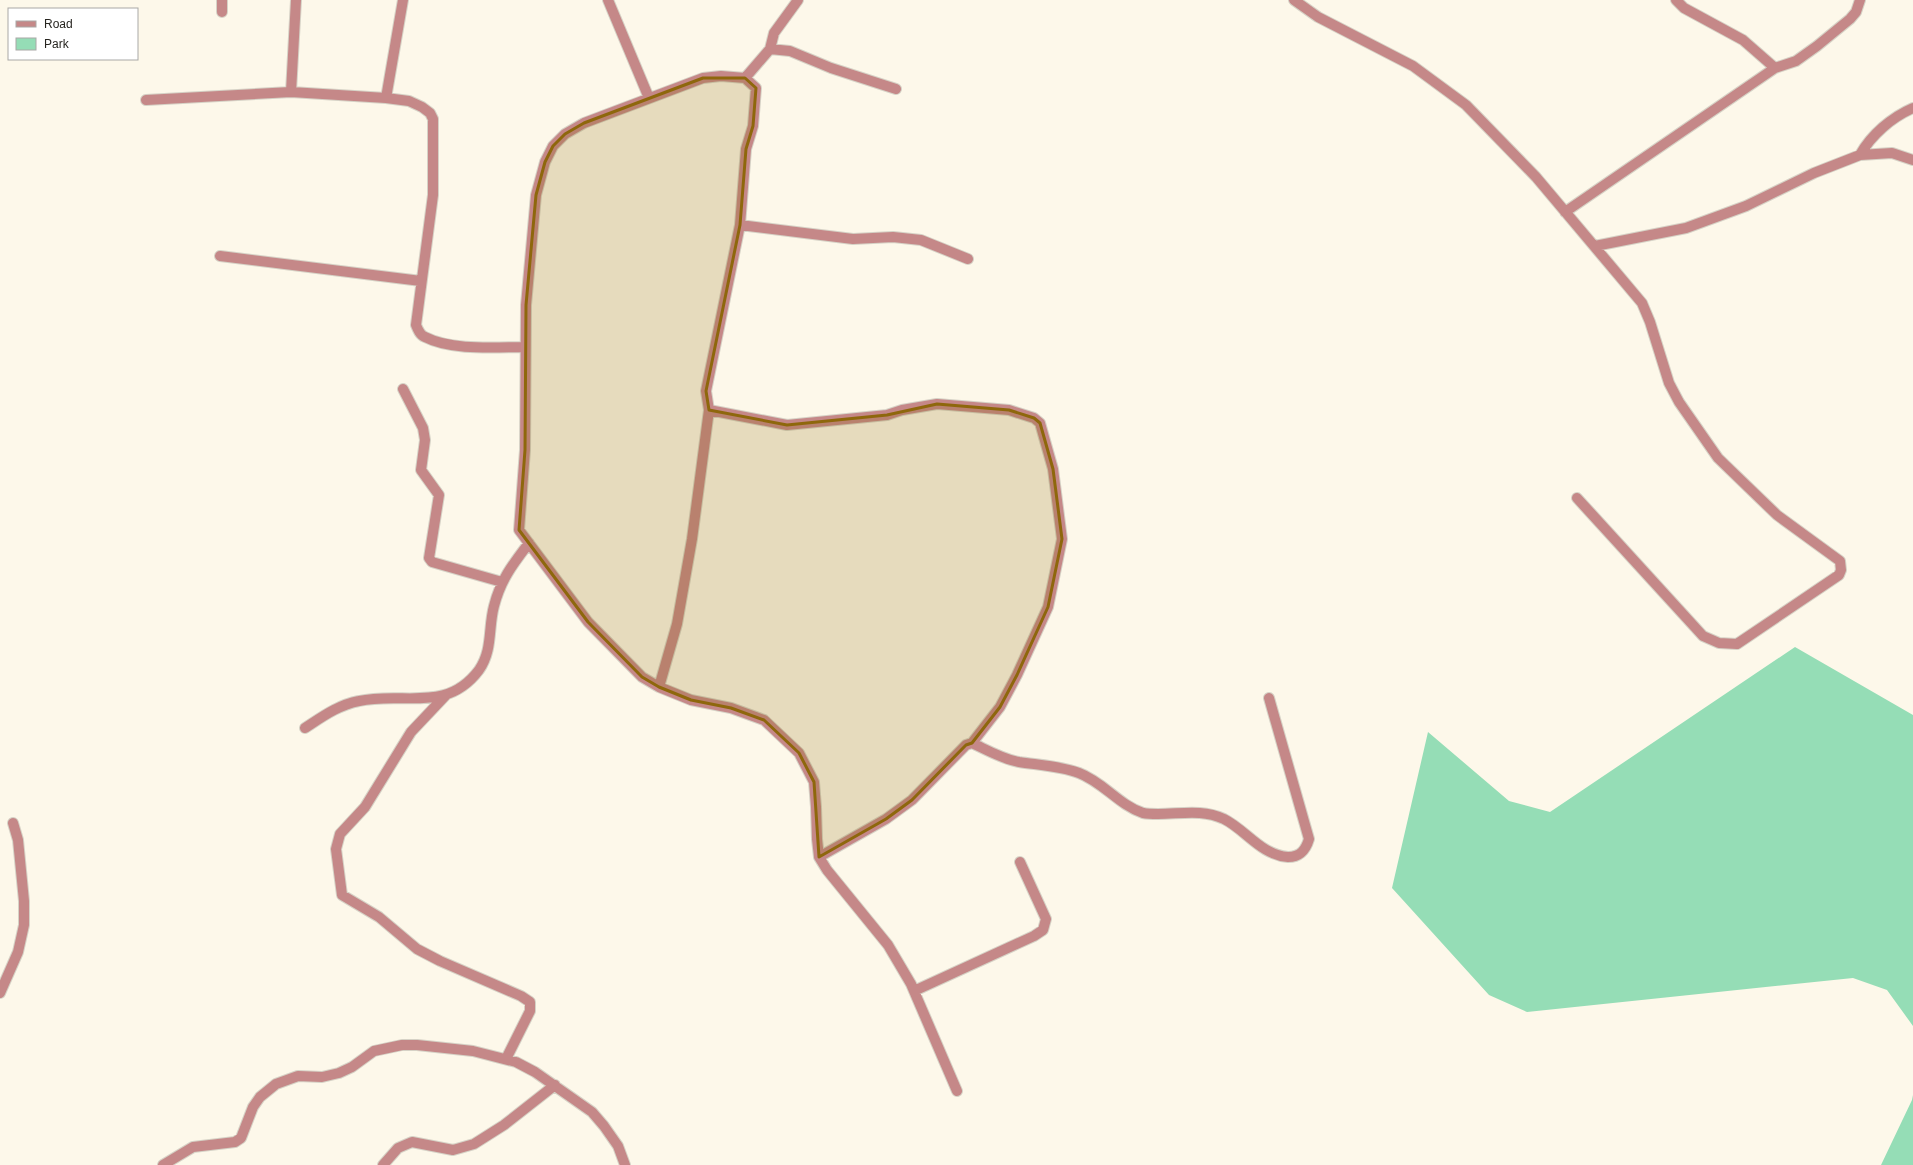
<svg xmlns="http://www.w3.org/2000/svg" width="1913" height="1165" font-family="Arial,sans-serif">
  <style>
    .green { fill: #95ddb6 }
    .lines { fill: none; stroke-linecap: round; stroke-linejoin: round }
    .minor-casing { stroke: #d6d2c6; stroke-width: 12 }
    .minor { stroke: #c58888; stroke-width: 10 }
    .marked { fill: #8e670c; fill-opacity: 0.2; stroke: #8e670c; stroke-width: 3; stroke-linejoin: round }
  </style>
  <rect width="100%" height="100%" fill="#fdf8ea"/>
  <!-- green -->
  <path class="green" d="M1795 647 1913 715V1026L1887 990 1853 978 1527 1012 1489 995 1392 888 1428 732 1509 801 1550 812Z
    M1913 1095V1165H1881L1912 1100Z"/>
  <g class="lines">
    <!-- minor casing -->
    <g class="minor-casing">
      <path id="minor" d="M222 0V12
        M608 0 649 98
        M1294 0 1318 17 1413 66 1466 105 1536 177 1642 303 1650 322 1669 383 1679 402 1718 458 1777 515 1840 561 1841 570 1839 575 1737 644 1719 643 1703 636 1577 498
        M1676 0 1684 8 1743 40 1775 68
        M770 49 774 33 798 0
        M745 78 770 49 790 51 831 68 896 89
        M291 92 296 0
        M386 98 403 0
        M146 100 291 92 386 98 409 101 422 107 430 113 433 119V195L416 325C418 330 420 335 425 337 452 351 496 347 525 347
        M1860 155C1871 135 1892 117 1913 108
        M1565 212 1775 68 1796 61 1817 46 1850 19 1856 12 1860 0
        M740 225 853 239 893 237 921 240 968 259
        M1595 246 1686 228 1746 206 1814 173 1860 155 1892 153 1913 160
        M220 256 421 281
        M403 389 423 428 425 440 421 470 439 495 429 558 432 562 502 582
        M709 410 787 425 887 415 902 410 937 404 1009 410 1034 418 1040 423 1053 469 1062 539 1048 607 1017 675 1000 707 972 743 966 745 912 800 886 819 819 857
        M659 687 677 624 692 539 709 410 706 391 740 225 746 149 753 126 756 88 745 78 721 76 703 78 584 123 565 134 553 146 545 162 536 195 526 305 525 450 519 530 588 622 642 677 659 687 691 700 731 708 764 720 799 753 814 782 816 807 817 839 819 857 827 870 888 945 911 984 957 1091
        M446 695 411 732 365 807 340 834 336 849 342 895 379 917 417 949 440 961 521 996 530 1002V1011L506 1059
        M305 728C322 717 338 705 359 701 403 691 446 714 479 670 493 650 488 628 494 606 501 579 513 564 529 543
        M972 743C987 750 1002 759 1019 762 1039 765 1060 766 1079 773 1103 782 1119 805 1143 813 1148 814 1153 814 1158 814 1181 814 1202 809 1224 819 1246 830 1261 855 1288 857 1301 857 1306 849 1309 839L1269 698
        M914 991 1034 936 1043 930 1046 919 1020 862
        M0 993 18 952 24 925V901L18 840 13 823
        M163 1165 193 1147 235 1142 241 1138 253 1107 260 1097 276 1084 298 1076 322 1077 339 1073 352 1067 374 1051 402 1045H417L473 1051 516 1062 535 1072 592 1112 604 1126 618 1146 625 1165
        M383 1165 398 1148 412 1142 453 1150 474 1144 504 1125 555 1085"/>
    </g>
    <!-- minor -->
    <use href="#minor" class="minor"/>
  </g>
  <!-- marked area -->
  <path class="marked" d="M703 78H745L756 88 753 126 746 149 740 225 706 391 709 410 787 425 887 415 937 404 1009 410 1034 418 1040 423 1053 469 1062 539 1048 607 1017 675 1000 707 972 743 966 745 912 800 886 819 819 857 814 782 799 753 764 720 731 708 691 700 659 687 642 677 588 622 519 530 525 450 526 305 536 195 545 162 553 146 565 134 584 123Z"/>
  <!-- legend -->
  <rect x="8" y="8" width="130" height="52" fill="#ffffff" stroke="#a9a8a6"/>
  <rect x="16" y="21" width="20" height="6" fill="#c58888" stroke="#a9a8a6"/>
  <text x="44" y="28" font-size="12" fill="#272520">Road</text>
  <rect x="16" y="38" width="20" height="12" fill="#95ddb6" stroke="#a9a8a6"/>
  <text x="44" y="48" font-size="12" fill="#272520">Park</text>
</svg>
